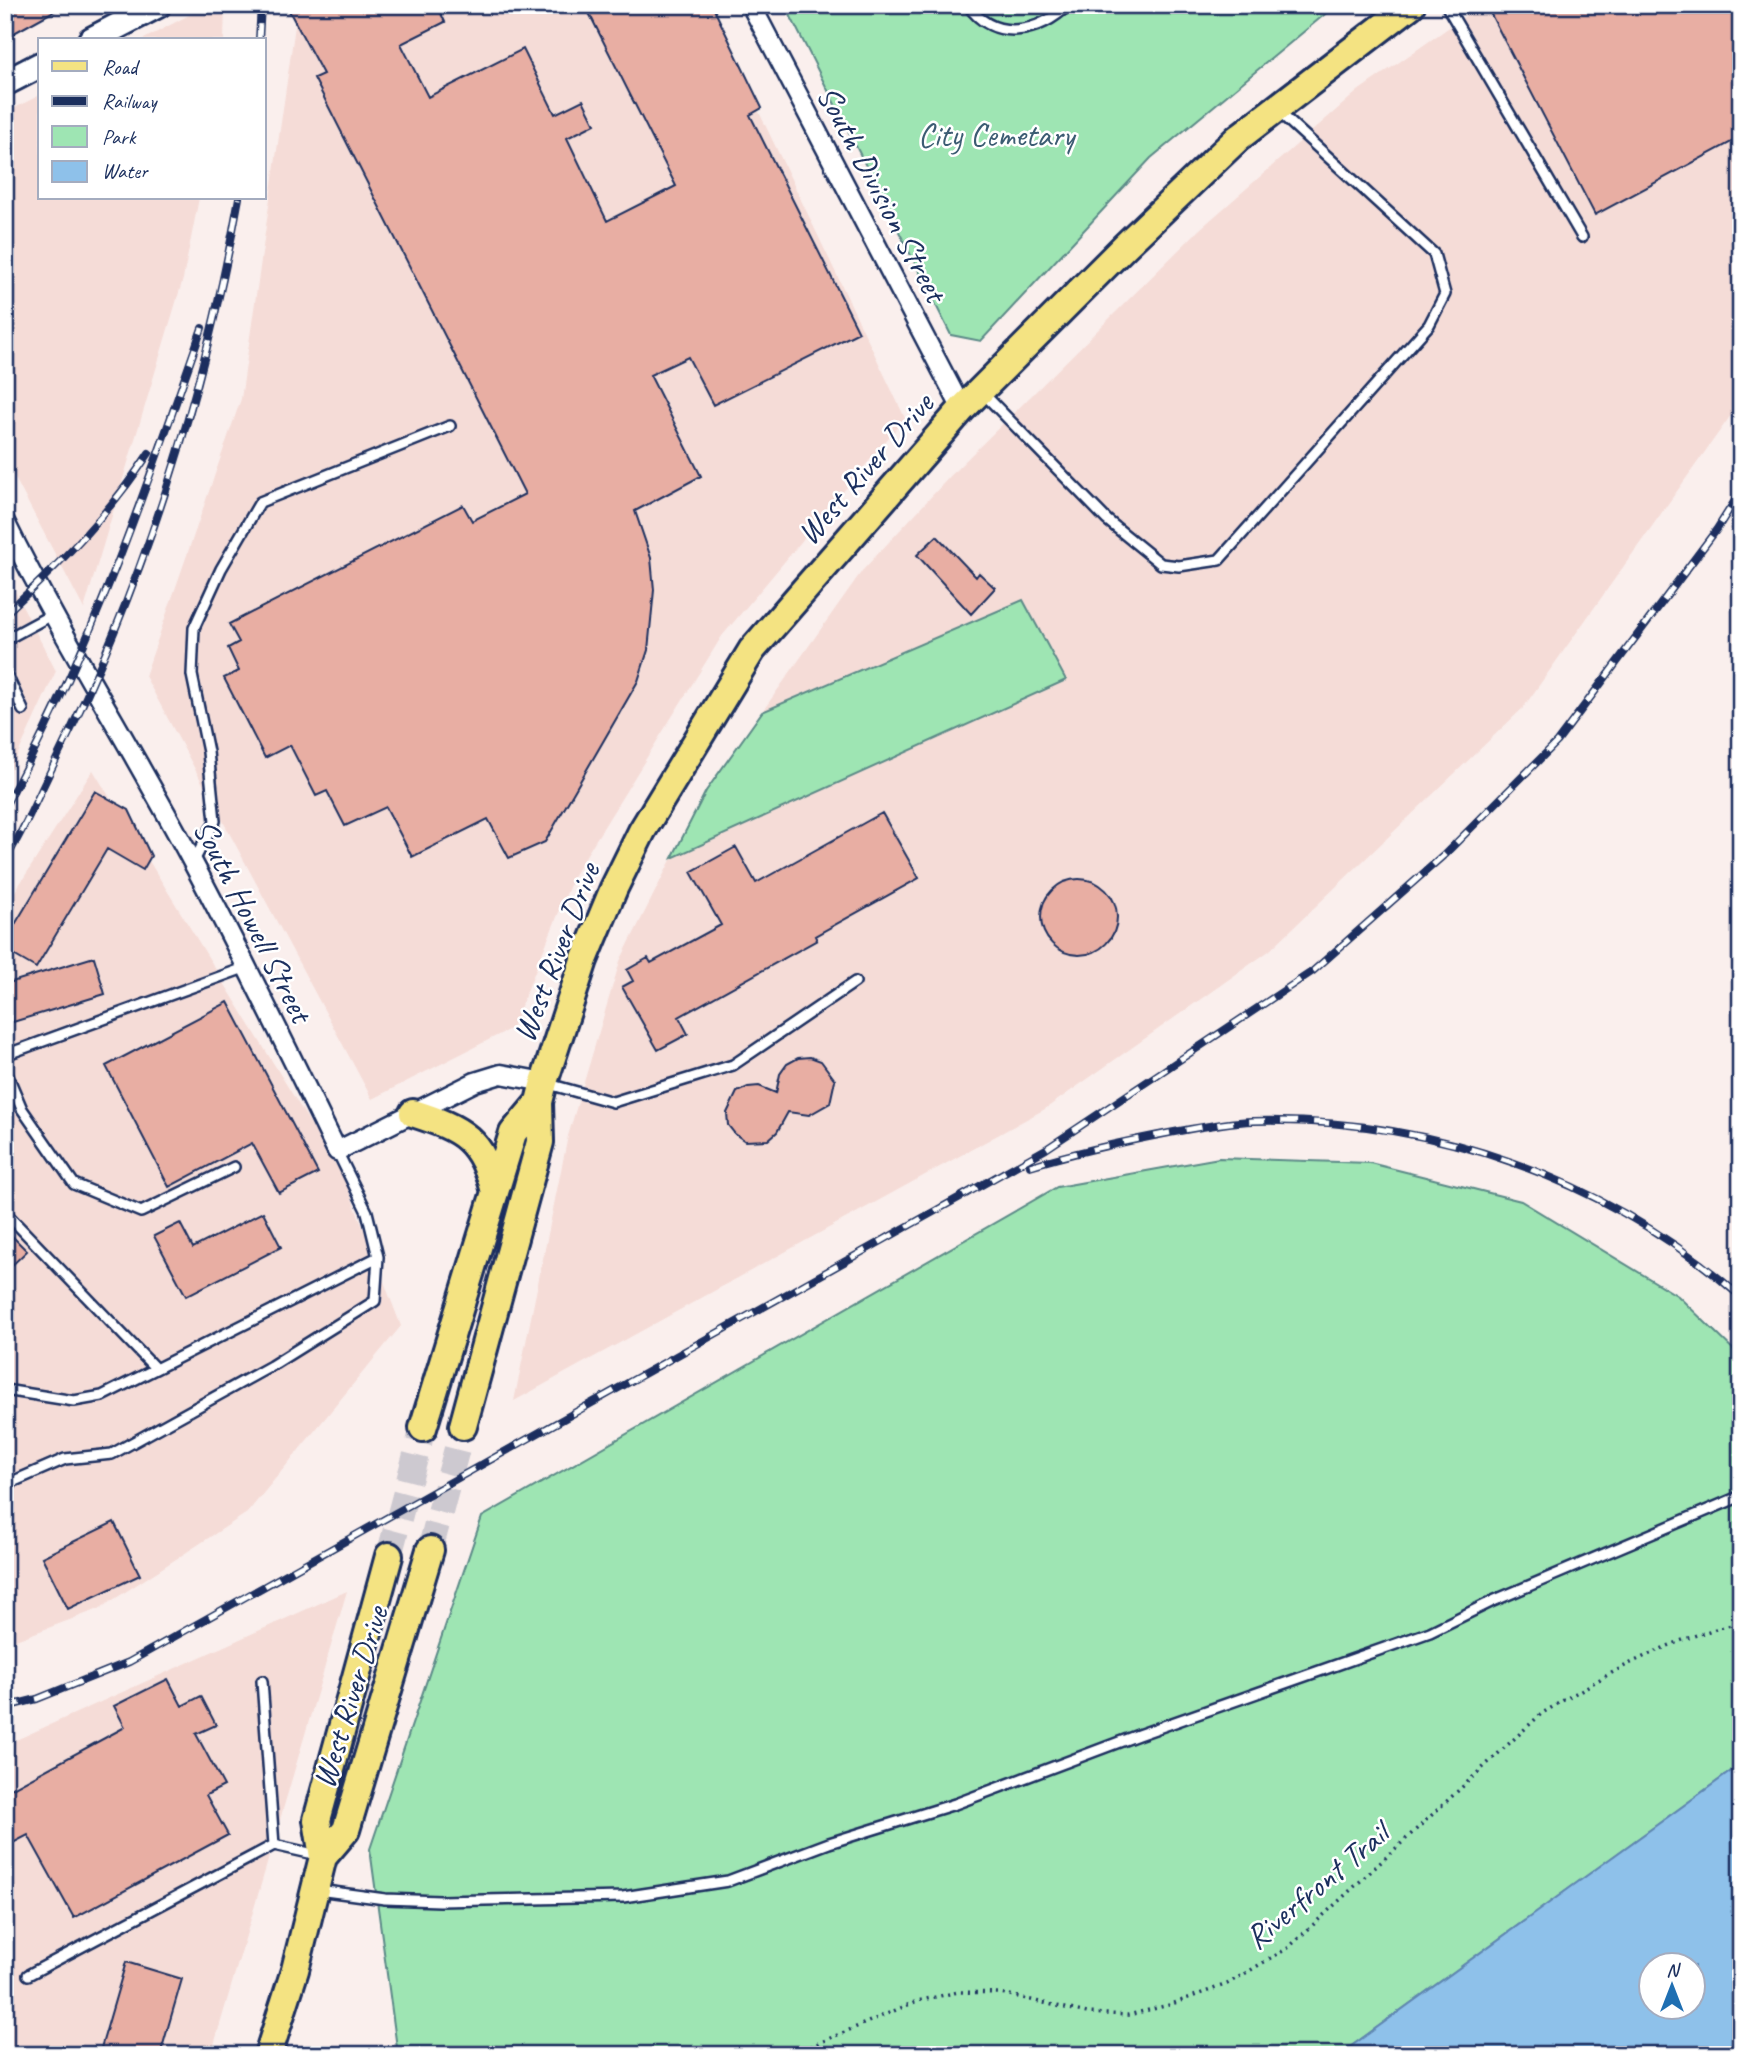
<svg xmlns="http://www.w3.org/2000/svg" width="1746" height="2060" font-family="Caveat,sans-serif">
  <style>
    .built { fill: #f5dcd7 }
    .green { fill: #9ee5b3; stroke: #5c8a88; stroke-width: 2 }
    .water { fill: #8ec1ea; stroke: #6087b2; stroke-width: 2; fill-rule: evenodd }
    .building { fill: #e8aea3; stroke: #1b2f5e; stroke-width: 2 }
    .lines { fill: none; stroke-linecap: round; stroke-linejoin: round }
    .primary-tunnel { stroke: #cdc9d0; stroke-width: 26; stroke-dasharray: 26 13; stroke-linecap: butt }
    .lane-casing { stroke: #1b2f5e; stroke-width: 14 }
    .street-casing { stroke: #1b2f5e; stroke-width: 23 }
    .secondary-casing { stroke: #1b2f5e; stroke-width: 30 }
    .primary-casing { stroke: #1b2f5e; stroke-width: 32 }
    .path { stroke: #1b2f5e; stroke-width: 3.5; stroke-dasharray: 2 5; stroke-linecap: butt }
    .lane { stroke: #fff; stroke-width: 9 }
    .street { stroke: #fff; stroke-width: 18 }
    .secondary { stroke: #fff; stroke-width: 24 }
    .primary { stroke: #f4e382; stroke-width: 26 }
    .rail-casing { stroke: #1b2f5e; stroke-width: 8 }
    .rail { stroke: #fff; stroke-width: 5; stroke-dasharray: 16; stroke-linecap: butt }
    .labels { text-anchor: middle; stroke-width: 5; stroke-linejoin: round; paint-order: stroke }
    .park-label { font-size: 33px; fill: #3c5c73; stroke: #fff }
    .street-label { font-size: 33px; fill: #1b2f5e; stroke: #fff }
  </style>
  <rect width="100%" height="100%" fill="#faefed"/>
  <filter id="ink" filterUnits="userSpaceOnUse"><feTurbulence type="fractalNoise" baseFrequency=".0143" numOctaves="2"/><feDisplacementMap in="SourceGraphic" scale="14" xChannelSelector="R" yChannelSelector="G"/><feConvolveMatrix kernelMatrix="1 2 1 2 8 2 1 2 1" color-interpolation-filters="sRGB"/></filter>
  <g filter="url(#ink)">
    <!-- built -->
    <path class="built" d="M208 5H225L224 40H142Z
      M298 5H708L905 418 722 636 574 875 512 1028 372 1099 145 676 241 399Z
      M1481 5H1741V401L1523 708 1269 951 1045 1109 514 1401 568 1136 620 961 672 858 1066 680 1023 600 762 712 862 571 955 471 1200 229 1358 91Z
      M40 95V198H199L183 279 84 609 5 459V113Z
      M5 572 56 671 5 782Z
      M93 770 344 1178 401 1326 247 1513 99 1609 5 1644V907Z
      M347 1591 211 2055H5V1745Z"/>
    <!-- green -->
    <path class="green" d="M785 5H1336L1151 158 981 341 951 335Z
      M1023 600 1066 680 672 858 706 791 762 712Z
      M1219 1158 1370 1163 1521 1201 1678 1296 1741 1357V1764L1339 2055H398L370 1849 482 1517 1057 1187Z"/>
    <!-- water -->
    <path class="water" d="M1741 1764V2055H1339ZM1652 1966H1694V2008H1652Z"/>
    <!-- building -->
    <path class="building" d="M5 5H65L5 38Z
      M286 5H437L445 22 401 44 428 97 523 49 555 114 583 100 595 124 567 138 607 221 676 186 585 5H712L762 108 750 115 859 332 713 405 688 357 650 375 701 476 635 511 651 558 654 590 648 650 638 681 545 842 509 858 488 819 412 857 386 807 345 826 327 791 316 796 290 745 265 758 224 678 239 671 228 648 239 642 229 624 463 505 472 521 525 494 314 78 323 74Z
      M1486 5H1741V137L1595 215Z
      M937 536 976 577 979 573 995 588 971 614 917 555Z
      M95 791 129 810 151 856 143 870 107 849 36 968 5 950V941Z
      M882 813 919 878 815 936 817 940 679 1017 688 1034 658 1050 622 987 633 981 627 970 648 958 651 963 721 925 691 872 736 847 756 883Z
      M1041 917a38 38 0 1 1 76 0a38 38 0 1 1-76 0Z
      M94 957 105 994 13 1022 5 997V984Z
      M228 1002 318 1173 279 1193 252 1143 169 1187 106 1066Z
      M810 1057 821 1061 835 1080 830 1103 809 1115 788 1112 777 1132 768 1140 745 1141 735 1134 728 1125 727 1113 737 1092 748 1087 759 1086 776 1093 780 1074 787 1064 798 1058Z
      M263 1212 281 1247 186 1296 154 1236 180 1223 193 1248Z
      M5 1229 27 1251 5 1272Z
      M114 1522 140 1575 68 1609 42 1557Z
      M168 1679 182 1706 201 1696 216 1725 196 1734 224 1786 206 1795 228 1835 74 1918 28 1835 5 1847V1792L125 1727 114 1706Z
      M126 1962 182 1979 160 2055H99Z"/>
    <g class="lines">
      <!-- primary-tunnel -->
      <path class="primary-tunnel" d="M430 1550 463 1426
        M389 1556 423 1428"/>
      <!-- lane casing -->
      <g class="lane-casing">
        <path id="lane" d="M114 5 125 21
          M968 5C994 43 1040 33 1068 5
          M1446 5 1582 237
          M982 392 1107 520 1161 564 1179 566 1219 560 1429 325 1445 294 1434 254 1279 112
          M5 640 53 614
          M5 671 23 710
          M193 863 215 821 208 752 192 675 194 628 221 569 260 502 450 426
          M5 1055 247 967
          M5 1069 22 1109 74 1184 141 1212 234 1167
          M545 1083 613 1102 733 1065 855 982
          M5 1212 155 1368
          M5 1390 74 1401 102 1396 378 1257 367 1212 337 1151
          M5 1485 65 1459 112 1454 271 1366 375 1301 378 1257
          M262 1681 274 1845
          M318 1890 385 1899 440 1901 623 1897 728 1881 829 1843 955 1804 1138 1735 1430 1632 1493 1601 1741 1496
          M28 1975 274 1845 318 1855"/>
      </g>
      <!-- street casing -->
      <g class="street-casing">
        <path id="street" d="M751 5 962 409
          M5 522C62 638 132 748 192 861 243 957 290 1054 337 1151L475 1082 501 1074 544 1082"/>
      </g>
      <!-- secondary casing -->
      <g class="secondary-casing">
        <path id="secondary" d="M91 40 158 5
          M5 83 40 65"/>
      </g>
      <!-- primary casing -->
      <g class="primary-casing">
        <path id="primary" d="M413 1113C463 1129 482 1139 495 1192
          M463 1426 540 1142 539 1102 544 1082 584 960 614 888 642 831 752 650 962 409 1125 246 1238 138 1411 5
          M423 1428 513 1133 539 1102
          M323 1857 317 1820 389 1556
          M268 2055 295 1970 323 1857 346 1830 430 1550"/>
      </g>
      <!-- path -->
      <path class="path" d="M791 2055 917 2001 958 1992 1001 1993 1087 2013 1128 2015 1169 2005 1227 1984 1288 1948 1541 1714C1599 1678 1673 1636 1741 1623"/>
      <!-- lane -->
      <use href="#lane" class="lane"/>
      <!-- street -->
      <use href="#street" class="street"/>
      <!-- secondary -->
      <use href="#secondary" class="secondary"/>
      <!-- primary -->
      <use href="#primary" class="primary"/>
      <!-- rail casing -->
      <g class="rail-casing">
        <path id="rail" d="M259 40 261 5
          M5 614C59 565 110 513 149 453
          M5 806C89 656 146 489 202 328
          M5 860C25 829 39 793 56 760 144 584 204 392 239 198
          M1030 1166C1076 1152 1122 1142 1169 1133 1196 1128 1225 1122 1253 1121 1432 1117 1607 1178 1741 1297
          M5 1707 37 1699 129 1662 1046 1149 1313 971 1443 856 1557 742 1717 529 1741 491"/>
      </g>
      <!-- rail -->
      <use href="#rail" class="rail"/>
    </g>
  </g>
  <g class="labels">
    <!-- park labels -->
    <g class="park-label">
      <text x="996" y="146">City Cemetary</text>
    </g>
    <!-- street labels -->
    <g class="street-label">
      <text transform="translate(883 193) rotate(62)" y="12">South Division Street</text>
      <text transform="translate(864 468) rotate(-49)" y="12">West River Drive</text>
      <text transform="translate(254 920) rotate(63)" y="12">South Howell Street</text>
      <text transform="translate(555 952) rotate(-69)" y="12">West River Drive</text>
      <text transform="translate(349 1697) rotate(-73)" y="12">West River Drive</text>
      <text transform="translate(1316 1885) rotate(-40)" y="12">Riverfront Trail</text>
    </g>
  </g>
  <!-- margin -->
  <rect width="1746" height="2060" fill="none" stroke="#fff" stroke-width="28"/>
  <rect x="14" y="14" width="1718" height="2032" fill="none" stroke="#1b2f5e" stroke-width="2.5" filter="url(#ink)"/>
  <!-- legend -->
  <rect x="38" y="38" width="228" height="161" fill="#ffffff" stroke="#a4acbf" stroke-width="2"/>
  <rect x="52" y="61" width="35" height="10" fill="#f4e382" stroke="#a4acbf" stroke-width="2"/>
  <text x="102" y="74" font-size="21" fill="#1b2f5e">Road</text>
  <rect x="52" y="96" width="35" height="10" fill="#1b2f5e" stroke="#a4acbf" stroke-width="2"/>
  <text x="102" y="108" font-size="21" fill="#1b2f5e">Railway</text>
  <rect x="52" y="126" width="35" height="21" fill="#9ee5b3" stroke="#a4acbf" stroke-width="2"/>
  <text x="102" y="144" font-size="21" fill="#1b2f5e">Park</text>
  <rect x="52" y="161" width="35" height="21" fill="#8ec1ea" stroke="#a4acbf" stroke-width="2"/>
  <text x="102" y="178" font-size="21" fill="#1b2f5e">Water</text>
  <!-- north arrow -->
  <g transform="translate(1672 1986)"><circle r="33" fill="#ffffff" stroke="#a4acbf" stroke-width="2"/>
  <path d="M0-5L12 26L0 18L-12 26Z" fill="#1f6fb2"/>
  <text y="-10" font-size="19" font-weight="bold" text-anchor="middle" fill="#1b2f5e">N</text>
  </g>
</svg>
